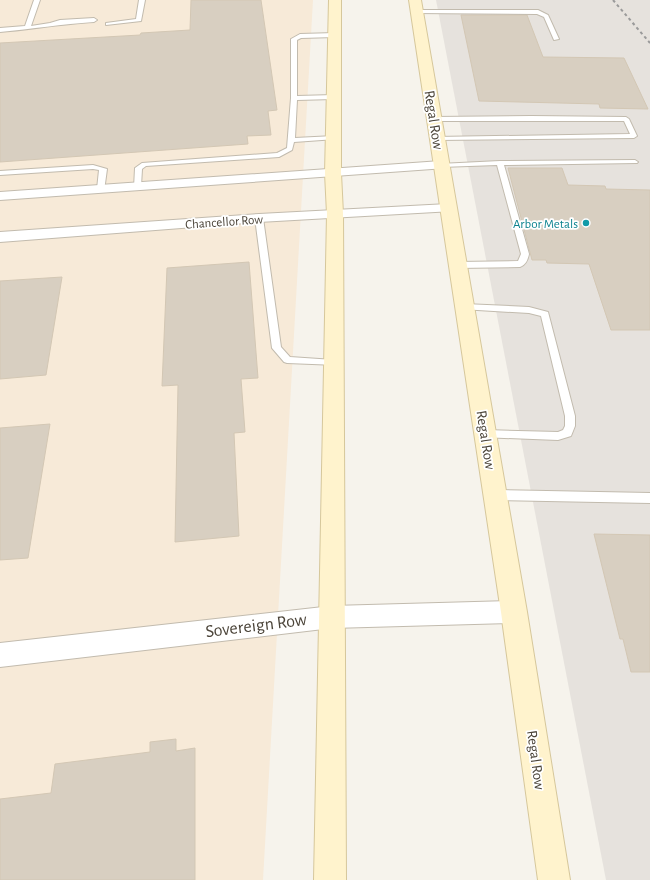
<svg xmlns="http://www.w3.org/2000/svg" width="650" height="880" font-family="'Alegreya Sans',sans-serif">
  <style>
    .commercial { fill: #f7ead8 }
    .industrial { fill: #e6e2dd }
    .building { fill: #d8cfc1; stroke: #d3c7b4 }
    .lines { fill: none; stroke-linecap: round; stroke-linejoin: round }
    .lane-casing { stroke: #c2bbae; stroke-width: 2 }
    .street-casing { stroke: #c2bbae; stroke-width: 2 }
    .secondary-casing { stroke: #d6c79b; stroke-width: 2 }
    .lane { fill: #fff; fill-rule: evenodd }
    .street { fill: #fff; fill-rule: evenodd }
    .secondary { fill: #fff3cd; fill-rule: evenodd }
    .rail { stroke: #9a9a9a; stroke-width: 2; stroke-dasharray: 3 3; stroke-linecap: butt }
    .culture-dot { fill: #0f9aa8; stroke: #fff; stroke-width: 1.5 }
    .labels { text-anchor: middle; stroke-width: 3.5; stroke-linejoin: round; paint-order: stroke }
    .far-street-label { font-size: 13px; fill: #4b4439; stroke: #fff }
    .far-culture-label { font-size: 13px; fill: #0d838f; stroke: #fff; text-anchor: end }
    .street-label { font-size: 15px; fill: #4b4439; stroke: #fff }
    .near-street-label { font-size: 18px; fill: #4b4439; stroke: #fff }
  </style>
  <rect width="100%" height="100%" fill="#f6f3ec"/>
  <!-- commercial -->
  <path class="commercial" d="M0 0H313L263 880H0Z"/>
  <!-- industrial -->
  <path class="industrial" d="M436 0H650V880H606Z"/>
  <!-- building -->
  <path class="building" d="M191 0H261L277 110 268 111 271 135 247 136 248 144 0 162V43L140 35 141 33 190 30Z
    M461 15H527L543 57 624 58 648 109 600 108 599 104 479 101Z
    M508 168H562L568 185 605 186 606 189 650 190V330H611L589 264 547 263 546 260H532Z
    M249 262 258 378 241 379 245 432 234 433 239 536 175 542 178 385 162 386 167 268Z
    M62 277 46 375 0 379V281Z
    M50 424 28 558 0 560V428Z
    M594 534 650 535V672H631L623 639H620Z
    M176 739V751L195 748V880H0V799L51 793 55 764 150 752V742Z"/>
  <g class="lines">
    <!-- lane casing -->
    <g class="lane-casing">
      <path id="lane" d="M34 0H40L31 26 50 23 60 20 94 18 97 20 94 22C62 24 32 29 0 32V28L25 26Z
        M139 0H145L141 21 106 25V23L136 19Z
        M416 10H538L548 15 559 39 554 40 544 17 537 14 414 13 413 12Z
        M300 34 335 33 338 35 335 37 301 38 297 40V96L334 95 337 97 334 99 297 100 295 138 334 136 337 138 336 139 294 142 292 150 279 157 146 166 142 169 141 186 140 188H134L135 168 142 163 277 153 287 148 291 98V39Z
        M531 116 626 117 629 119 637 136 634 138 437 140 434 138 435 137 630 134 624 121H434L431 119 434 117Z
        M635 160 638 162 637 163 504 165 529 254C528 259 526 265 520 267L457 268 453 265 457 262 518 261 521 254 497 165 441 167 439 166V164L500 161Z
        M93 165 107 169 104 191H98L97 189 99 170 93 169 0 175V171Z
        M256 216H259L263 218 281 347 290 357 334 360 337 361 339 363 337 365 287 363 284 362 272 348 255 218Z
        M464 304 529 307 548 312 575 416V426L571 436 558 440 481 437 480 434 481 431 485 430 558 432 563 430 565 426V416L541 316 529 313 461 309 460 307 461 305Z
        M495 490 650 493V503L495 500 491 498 490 495 491 492Z"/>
    </g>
    <!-- street casing -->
    <g class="street-casing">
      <path id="street" d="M441 161 446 162 448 165 446 168 0 200V192Z
        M448 204 453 205 455 208 453 211 259 222 0 242V232L259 214Z
        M514 601 522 604 525 612 522 620 514 623 332 628 0 667V643L332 606Z"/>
    </g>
    <!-- secondary casing -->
    <g class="secondary-casing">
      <path id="secondary" d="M329 0H341V173L343 214 346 880H314L327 214 325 173Z
        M409 0H421L527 612 570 880H538L501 612Z"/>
    </g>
    <!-- lane -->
    <use href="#lane" class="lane"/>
    <!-- street -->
    <use href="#street" class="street"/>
    <!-- secondary -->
    <use href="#secondary" class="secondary"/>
    <!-- rail -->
    <path class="rail" d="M613 0 650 43"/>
  </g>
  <!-- markers -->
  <circle class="culture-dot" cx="586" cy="223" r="4"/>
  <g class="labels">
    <!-- far-street labels -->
    <g class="far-street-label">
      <text transform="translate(224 221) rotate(-4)" y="5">Chancellor Row</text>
    </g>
    <!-- far-culture labels -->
    <g class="far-culture-label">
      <text x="578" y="228">Arbor Metals</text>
    </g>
    <!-- street labels -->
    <g class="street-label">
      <text transform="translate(434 120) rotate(81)" y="5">Regal Row</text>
      <text transform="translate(486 440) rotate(81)" y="5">Regal Row</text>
      <text transform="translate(536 760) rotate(82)" y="5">Regal Row</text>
    </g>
    <!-- near-street labels -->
    <g class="near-street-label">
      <text transform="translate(256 625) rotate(-7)" y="6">Sovereign Row</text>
    </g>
  </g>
</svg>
